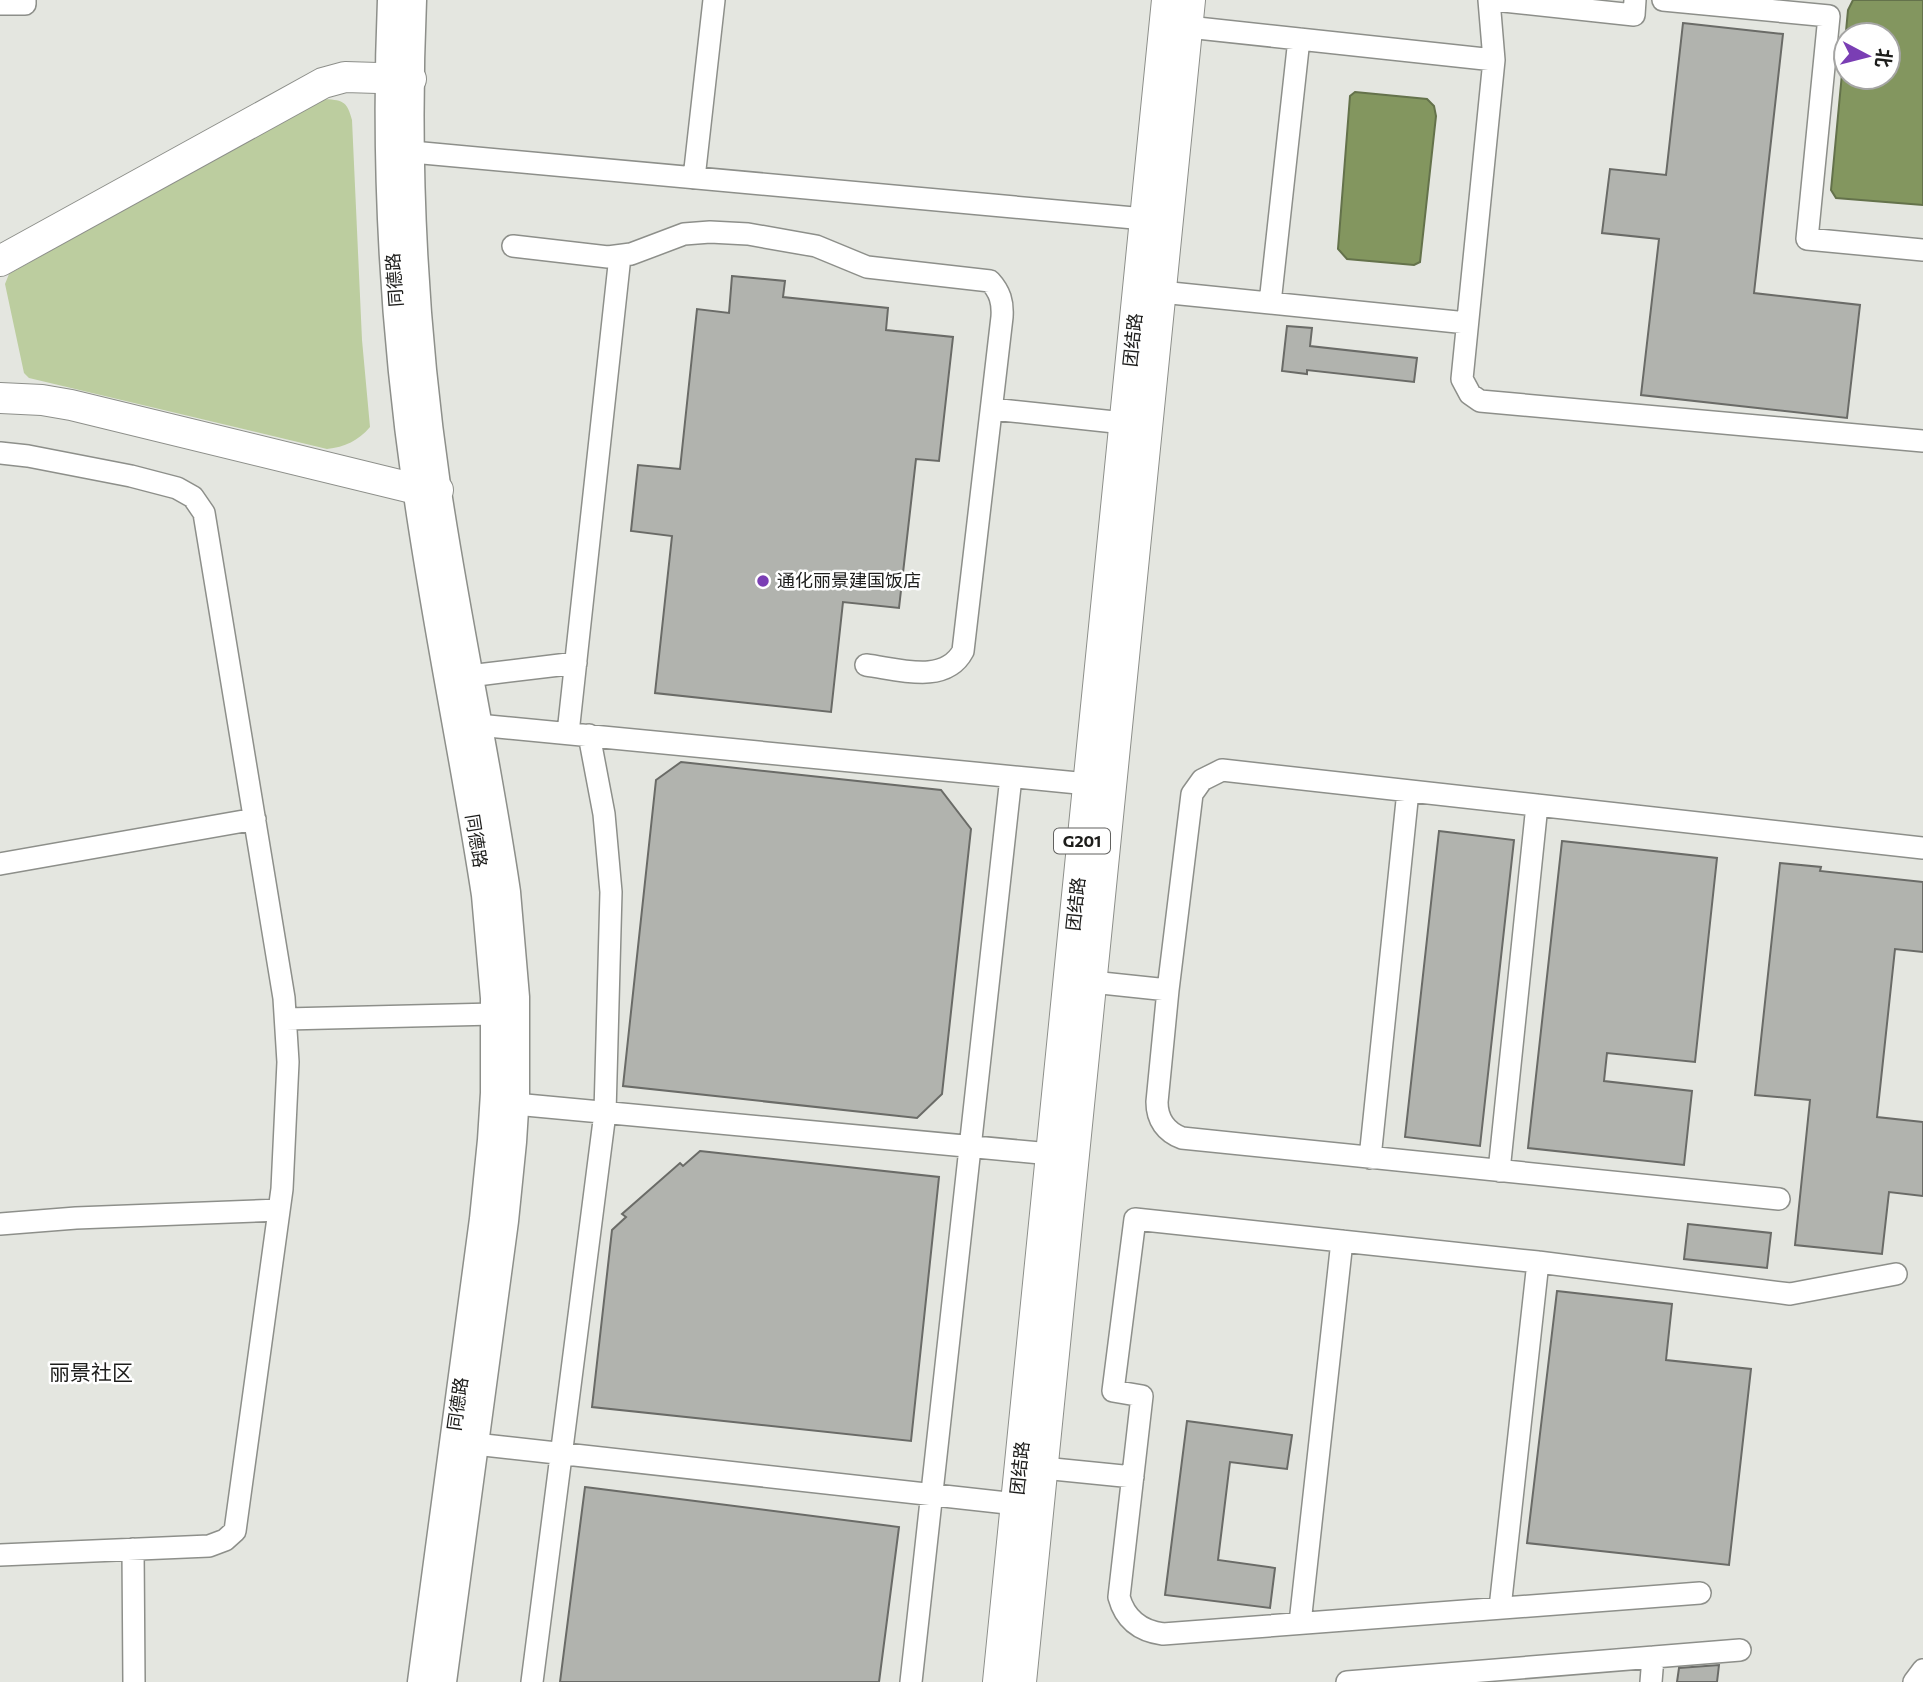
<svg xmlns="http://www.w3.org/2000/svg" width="1923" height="1682" font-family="Commissioner,'Noto Sans SC',sans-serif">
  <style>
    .green { fill: #bccd9f }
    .water { fill: #83965f; stroke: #64724b; stroke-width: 2; fill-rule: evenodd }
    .building { fill: #b1b3ae; stroke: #6a6b67; stroke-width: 2 }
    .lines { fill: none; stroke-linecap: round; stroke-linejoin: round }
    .minor-casing { stroke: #8d8f8a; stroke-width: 24 }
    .major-casing { stroke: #8d8f8a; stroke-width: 29 }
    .highway-casing { stroke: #8d8f8a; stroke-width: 32 }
    .minor { stroke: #fff; stroke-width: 21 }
    .major { stroke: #fff; stroke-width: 26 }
    .highway { stroke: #fff; stroke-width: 30 }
    .poi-dot { fill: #7a3eb4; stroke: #fff; stroke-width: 2.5 }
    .labels { text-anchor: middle; stroke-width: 5; stroke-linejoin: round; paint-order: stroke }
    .shield { fill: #fff; stroke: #61615f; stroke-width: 2 }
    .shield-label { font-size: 16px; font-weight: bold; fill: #1d1d1b }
    .street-label { font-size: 18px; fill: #1d1d1b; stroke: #fff }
    .poi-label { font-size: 18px; fill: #1d1d1b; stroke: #fff; text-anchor: start }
    .quarter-label { font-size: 21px; fill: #1d1d1b; stroke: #fff }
  </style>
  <rect width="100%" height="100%" fill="#e4e6e0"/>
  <!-- green -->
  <path class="green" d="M322 99C342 100 347 100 352 120L362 340 370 427C358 441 345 447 327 449L29 378 24 373 5 284 9 274Z"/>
  <!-- water -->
  <path class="water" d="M1853 0H1923V205L1836 198 1831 190 1848 10ZM1888 35V77H1846V35Z
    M1355 92 1427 99 1434 106 1436 116 1420 262 1414 265 1347 259 1338 249 1350 96Z"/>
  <!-- building -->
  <path class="building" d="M1683 23 1783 34 1754 293 1860 305 1847 418 1641 395 1659 239 1602 233 1610 169 1666 175Z
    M732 276 785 281 783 297 888 308 886 330 953 337 939 461 916 459 899 608 843 602 831 712 655 693 672 536 631 531 638 465 680 469 697 309 729 313Z
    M1287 326 1312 328 1310 346 1417 358 1414 382 1307 370V374L1282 371Z
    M681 762 941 790 971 829 942 1094 917 1118 623 1086 656 780Z
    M1439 831 1514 840 1480 1146 1405 1137Z
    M1562 841 1717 858 1695 1062 1607 1053 1604 1081 1692 1091 1684 1165 1528 1148Z
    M1780 863 1821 867 1820 871 1923 882V952L1895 949 1877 1117 1923 1122V1196L1889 1192 1882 1254 1795 1245 1810 1100 1755 1095Z
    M700 1151 939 1177 911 1441 592 1407 612 1230 626 1217 622 1214 680 1163 683 1166Z
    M1688 1224 1771 1233 1767 1268 1684 1259Z
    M1557 1291 1672 1304 1666 1360 1751 1369 1729 1565 1527 1543Z
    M1187 1421 1292 1435 1287 1469 1230 1462 1218 1560 1275 1568 1270 1608 1165 1595Z
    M585 1487 899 1527 879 1682H560Z
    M1719 1665 1717 1682H1677L1679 1668Z"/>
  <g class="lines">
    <!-- minor casing -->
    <g class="minor-casing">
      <path id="minor" d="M1489 0 1494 60 1462 379 1470 394 1480 401 1923 441
        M1494 0 1634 15 1635 0
        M1663 0 1829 16 1807 239 1923 250
        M0 4H25V0
        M1188 27 1494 60
        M412 152 1145 219
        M694 178 714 0
        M513 246 608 257 631 254 684 234 710 232 748 234 816 246 867 267 990 281C1000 292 1003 302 1002 317L963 651C945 685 898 669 866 665
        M1161 292 1467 323
        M1270 303 1299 39
        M992 409 1124 423
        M0 453 28 456 131 476 177 488 193 497 204 513 284 998 288 1062 282 1189 235 1531 225 1540 209 1546 0 1555
        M469 676 576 663
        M478 725 1088 784
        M568 733 620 256
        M0 864 255 819
        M1092 982 1168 990
        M286 1019 494 1014
        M515 1104 1051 1154
        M1370 1158 1408 791
        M1499 1171 1537 805
        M1779 1199 1182 1138C1166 1132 1157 1120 1157 1102L1168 990 1192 794 1202 780 1222 770 1923 848
        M0 1224 76 1218 279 1210
        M475 1444 1016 1504
        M1043 1468 1133 1477
        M133 1549 134 1682
        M1700 1593 1163 1634C1140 1631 1125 1619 1119 1597L1142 1396 1113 1391 1135 1219 1538 1262 1790 1294 1896 1274
        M1500 1608 1538 1262
        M1300 1623 1342 1241
        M532 1682 605 1113 611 892 604 814 589 735
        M911 1682 1011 777
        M1347 1682 1740 1650
        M1651 1682 1653 1657
        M1914 1682 1923 1670"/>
    </g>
    <!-- major casing -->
    <g class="major-casing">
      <path id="major" d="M391 0C384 162 393 326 416 487 435 623 464 758 485 895L494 998V1093L491 1140 483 1219 421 1682
        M413 0C406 161 414 326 437 485 457 621 487 756 507 892L516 997V1094L513 1142 505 1221 443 1682"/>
    </g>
    <!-- highway casing -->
    <g class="highway-casing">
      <path id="highway" d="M0 261 323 83 345 77 411 79
        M0 398 42 400 71 405 416 489 438 490
        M998 1682 1167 0
        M1021 1682 1190 0"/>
    </g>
    <!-- minor -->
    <use href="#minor" class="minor"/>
    <!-- major -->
    <use href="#major" class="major"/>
    <!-- highway -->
    <use href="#highway" class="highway"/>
  </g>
  <!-- markers -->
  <circle class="poi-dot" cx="763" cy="581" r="7"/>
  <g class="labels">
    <!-- shield labels -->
    <rect class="shield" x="1054" y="828.5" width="56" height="25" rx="5"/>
    <g class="shield-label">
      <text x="1082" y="847">G201</text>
    </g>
    <!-- street labels -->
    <g class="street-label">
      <text transform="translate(395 280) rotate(-94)" y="6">同德路</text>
      <text transform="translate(1133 340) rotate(-84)" y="6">团结路</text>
      <text transform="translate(476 841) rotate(81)" y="6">同德路</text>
      <text transform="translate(1076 904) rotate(-84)" y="6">团结路</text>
      <text transform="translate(458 1404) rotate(-82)" y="6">同德路</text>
      <text transform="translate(1020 1468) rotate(-84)" y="6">团结路</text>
    </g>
    <!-- poi labels -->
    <g class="poi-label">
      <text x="777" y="587">通化丽景建国饭店</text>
    </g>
    <!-- quarter labels -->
    <g class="quarter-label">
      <text x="91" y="1380">丽景社区</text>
    </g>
  </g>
  <!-- north arrow -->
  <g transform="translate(1867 56) rotate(97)"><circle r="33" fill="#ffffff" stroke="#a5a5a4" stroke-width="2"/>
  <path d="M0-5L12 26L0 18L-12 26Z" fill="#7a3eb4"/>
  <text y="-10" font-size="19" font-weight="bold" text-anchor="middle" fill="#1d1d1b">北</text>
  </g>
</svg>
